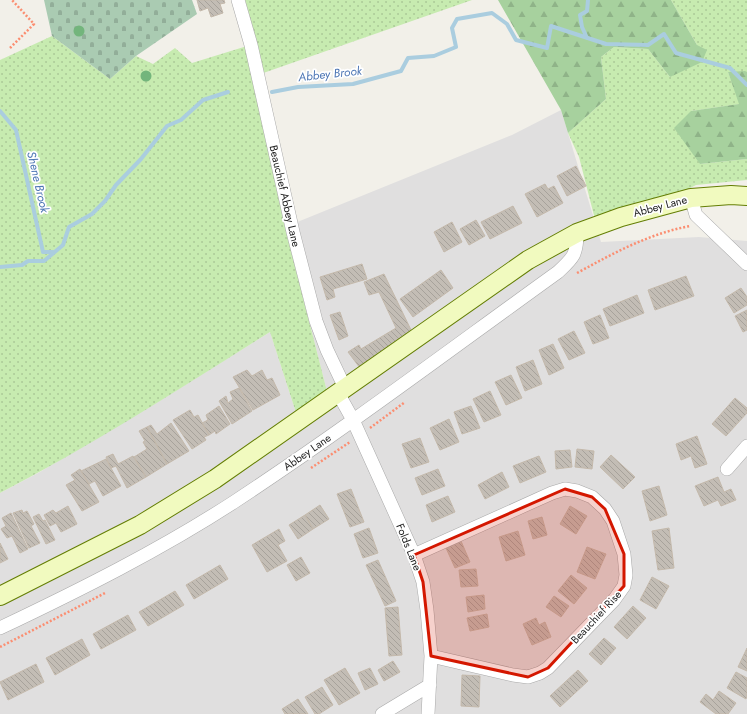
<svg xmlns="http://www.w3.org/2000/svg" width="747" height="714" font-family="Jost,sans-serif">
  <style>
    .residential { fill: #e0dfdf }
    .grass { fill: url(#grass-dots) }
    .forest { fill: url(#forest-firs) }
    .cemetery { fill: url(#cemetery-stones) }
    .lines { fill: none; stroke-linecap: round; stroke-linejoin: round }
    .stream { stroke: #aacddf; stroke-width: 4 }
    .building { fill: url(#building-back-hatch); stroke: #c4b9ab }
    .minor-casing { stroke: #a9a9a9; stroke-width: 14 }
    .secondary-casing { stroke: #647e04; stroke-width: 20 }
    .path { stroke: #fb8e71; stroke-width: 2.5; stroke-dasharray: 2 2; stroke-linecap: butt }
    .minor { stroke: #fff; stroke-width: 13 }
    .secondary { stroke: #f1fabf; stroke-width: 18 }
    .tree { fill: #73b57c }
    .marked { fill: #d41700; fill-opacity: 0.2; stroke: #d41700; stroke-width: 3; stroke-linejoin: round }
    .labels { text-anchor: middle; stroke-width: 3.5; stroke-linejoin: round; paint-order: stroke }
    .street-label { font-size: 11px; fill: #222; stroke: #fff }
    .water-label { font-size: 12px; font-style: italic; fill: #4c75b4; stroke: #fff }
  </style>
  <defs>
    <pattern id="grass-dots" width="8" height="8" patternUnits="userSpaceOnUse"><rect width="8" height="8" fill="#c7ebb0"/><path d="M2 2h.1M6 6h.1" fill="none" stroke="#abc997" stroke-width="1.8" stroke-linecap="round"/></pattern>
    <pattern id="forest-firs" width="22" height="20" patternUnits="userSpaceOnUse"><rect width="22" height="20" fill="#a7d19e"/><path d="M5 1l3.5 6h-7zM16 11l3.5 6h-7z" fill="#8fb388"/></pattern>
    <pattern id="cemetery-stones" width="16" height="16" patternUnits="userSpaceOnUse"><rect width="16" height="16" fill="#aacbb2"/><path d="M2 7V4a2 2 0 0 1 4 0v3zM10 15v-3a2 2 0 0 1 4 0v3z" fill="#92ae99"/></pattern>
    <pattern id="building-back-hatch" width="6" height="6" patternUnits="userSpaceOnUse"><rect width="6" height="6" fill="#c3bdb5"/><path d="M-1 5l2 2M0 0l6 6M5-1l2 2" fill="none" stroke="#a7a29b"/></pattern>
  </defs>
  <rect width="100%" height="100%" fill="#f2f0e9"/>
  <!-- residential -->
  <path class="residential" d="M561 110 601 242 699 237 747 241V714H0V493L38 473 153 405 270 332 300 425 330 403 285 227 512 135Z"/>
  <!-- grass -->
  <path class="grass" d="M245 0H472L252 77 285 227 330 403 300 425 270 332C181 388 93 445 0 493V60L52 36 110 79 136 56 153 64 175 48 192 63 257 43Z
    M671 0H747V72H728L740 104 691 111 700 164 747 159V180L696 185 599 235 579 157 568 133 606 99 601 57 614 47 648 49 670 77 697 45Z"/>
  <!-- forest -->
  <path class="forest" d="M498 0H671L697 45 707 50 702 62 670 77 648 49 614 47 601 57 606 99 568 133 561 110Z
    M745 71 747 72V159L700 164 674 128 691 111 739 104 728 72Z"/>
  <!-- cemetery -->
  <path class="cemetery" d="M44 0H192L197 14 136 56 110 79 52 36Z"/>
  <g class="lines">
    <!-- stream -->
    <path class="stream" d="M587 38 582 27 580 15 587 11 588 0
      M272 92 298 87 353 84 401 71 408 58 434 56 456 47 452 28 457 19 492 13 507 24 516 40 547 48 551 26 606 44 648 45 664 34 676 53 730 68 747 85
      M0 111 16 130 43 252H53
      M0 267 22 265 28 261H44L63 245 69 227 92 214 105 201 116 185 141 159 167 126 181 120 203 100 228 92"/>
  </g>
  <!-- building -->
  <path class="building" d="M197 0H224L225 3 220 4 223 13 211 17 208 8 200 11Z
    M576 166 586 186 567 196 557 176Z
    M545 184 548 189 554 186 563 203 537 217 525 194Z
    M513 206 522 223 490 239 481 222Z
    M476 220 485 236 469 245 460 229Z
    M452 222 462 242 444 252 434 232Z
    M362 264 367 279 333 289 335 297 327 300 320 277Z
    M441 270 453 288 413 317 400 299Z
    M384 274 412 332 360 368 348 352 359 345 361 349 396 328 379 292 369 295 364 282Z
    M686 276 694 296 655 310 648 290Z
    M741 288 747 297V305L734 313 725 298Z
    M637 295 644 313 610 326 603 309Z
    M747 310V330L743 332 735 316Z
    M340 312 348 336 339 340 330 315Z
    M600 315 609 338 593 344 584 322Z
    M574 331 585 353 569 360 558 339Z
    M553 344 564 368 549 375 539 350Z
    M533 360 542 384 525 391 516 367Z
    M247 370 252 376 262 370 267 380 272 378 280 395 253 410 233 377Z
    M511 375 522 398 506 405 495 382Z
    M239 388 252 411 232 424 219 401 226 396 228 403 233 399 230 392Z
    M490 391 501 415 484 422 473 399Z
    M735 398 747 408V413L726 436 712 424Z
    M219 406 230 424 216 434 215 431 209 435 202 423 208 420 206 415Z
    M471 406 480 428 462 434 454 412Z
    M190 410 194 417 198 415 209 435 204 437 206 440 192 449 173 420Z
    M449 419 459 442 440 450 430 428Z
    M171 423 189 451 167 464 147 427 151 425 157 434Z
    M147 427 167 464 146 477 134 457 147 449 143 442 145 441 139 431Z
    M697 436 707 464 695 468 691 456 681 460 676 444Z
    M420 438 429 462 411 468 402 444Z
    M577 449 594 451 592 469 575 467Z
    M570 450 572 467 556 469 555 451Z
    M113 454 118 464 133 456 146 477 127 488 116 466 111 468 106 457Z
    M611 455 635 477 623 489 600 467Z
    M539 456 546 472 520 483 513 466Z
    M106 459 121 486 103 496 95 481 89 484 81 471Z
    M80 469 99 502 82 511 66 485 75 480 71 475Z
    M438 469 445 486 422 495 415 478Z
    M502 472 509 487 485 499 478 485Z
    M718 477 724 492 731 489 736 500 721 506 718 500 704 506 695 486Z
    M659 486 667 515 650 521 642 491Z
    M351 489 364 522 350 527 337 494Z
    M448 496 455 512 432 522 426 505Z
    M320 505 329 519 313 529 305 515Z
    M68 506 77 524 61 532 56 523 50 526 44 515 53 510 56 513Z
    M570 506 587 516 576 534 560 524Z
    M22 510 23 513 27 511 34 524 31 526 40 543 29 548 13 513Z
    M11 513 28 549 20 553 12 536 7 538 1 529 6 526 2 518Z
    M39 514 43 521 45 520 55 540 46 544 33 517Z
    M305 515 313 529 298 539 289 525Z
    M542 517 547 535 533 539 528 521Z
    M369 528 378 553 363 558 354 534Z
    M669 528 674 568 658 570 652 531Z
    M279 529 285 541 278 545 287 561 267 572 252 545Z
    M518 531 525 555 506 561 499 537Z
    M461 541 470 562 455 568 446 548Z
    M0 543 8 559 0 563Z
    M587 547 606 554 595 579 577 572Z
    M301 557 310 573 296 581 287 565Z
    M378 560 396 601 385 606 366 565Z
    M220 565 228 579 194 599 186 585Z
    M476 569 478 586 461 587 459 570Z
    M571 575 587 588 574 604 558 591Z
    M652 577 669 586 656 609 640 600Z
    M175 591 184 605 148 626 139 612Z
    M484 595 485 609 468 612 466 597Z
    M554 596 569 606 561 617 546 607Z
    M633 606 646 618 627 639 614 627Z
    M398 607 402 655 389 656 385 608Z
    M487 614 489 627 470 631 467 618Z
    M128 615 136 630 101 649 93 634Z
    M536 618 539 625 545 622 551 637 532 645 523 624Z
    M604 638 616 648 601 665 589 654Z
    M82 639 90 655 55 675 46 658Z
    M747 648V671L738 667Z
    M393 661 400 672 384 681 378 670Z
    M36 664 44 682 8 700 0 682Z
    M345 668 360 693 339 705 324 680Z
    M370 668 378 684 365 690 358 673Z
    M578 670 588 681 560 707 550 696Z
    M736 672 747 678V696L746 699 727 688Z
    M462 675 480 676 479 707 461 706Z
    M322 687 333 705 319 714H315L305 697Z
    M719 691 736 703 728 714H716L700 702 706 694 713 700Z
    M298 699 308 714H285L282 709Z"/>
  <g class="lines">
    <!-- minor casing -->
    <g class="minor-casing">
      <path id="minor" d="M238 0 251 45 293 232 316 321 327 350 345 388
        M691 198 696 215 747 264
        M338 393 353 420 414 555 423 582 427 610 431 656 428 714
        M727 469 747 446
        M414 555 552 493 565 489 577 491 592 497 605 509 613 521 624 554 626 575 624 586 614 600 548 668 540 673 528 677 513 675 431 656
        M0 628C80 590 160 550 234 502 345 429 451 349 558 272 573 258 577 255 577 233
        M382 714 430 685"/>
    </g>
    <!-- secondary casing -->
    <g class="secondary-casing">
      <path id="secondary" d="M0 596 140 525 215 479 528 260 577 233 621 217 691 198 731 195 747 196"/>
    </g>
    <!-- path -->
    <path class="path" d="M10 48 34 24 12 0
      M577 273C614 253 648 234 690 226
      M370 428 405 402
      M311 468 350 442
      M0 647 105 593"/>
    <!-- minor -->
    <use href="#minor" class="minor"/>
    <!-- secondary -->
    <use href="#secondary" class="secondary"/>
  </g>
  <!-- trees -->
  <g class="tree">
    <circle cx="79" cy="31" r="5.5"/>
    <circle cx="146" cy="76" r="5.5"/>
  </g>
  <!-- marked area -->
  <path class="marked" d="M565 489 592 497 605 509 624 554V586L548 668 528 677 431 656 423 582 414 555Z"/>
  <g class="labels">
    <!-- street labels -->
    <g class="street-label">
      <text transform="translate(285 196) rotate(77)" y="4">Beauchief Abbey Lane</text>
      <text transform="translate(660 206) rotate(-15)" y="4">Abbey Lane</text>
      <text transform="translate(307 452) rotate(-35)" y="4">Abbey Lane</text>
      <text transform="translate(409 547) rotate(68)" y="4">Folds Lane</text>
      <text transform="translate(596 617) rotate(-47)" y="4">Beauchief Rise</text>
    </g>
    <!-- water labels -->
    <g class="water-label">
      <text transform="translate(330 74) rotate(-6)" y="4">Abbey Brook</text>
      <text transform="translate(38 182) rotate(77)" y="4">Shene Brook</text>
    </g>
  </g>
</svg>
